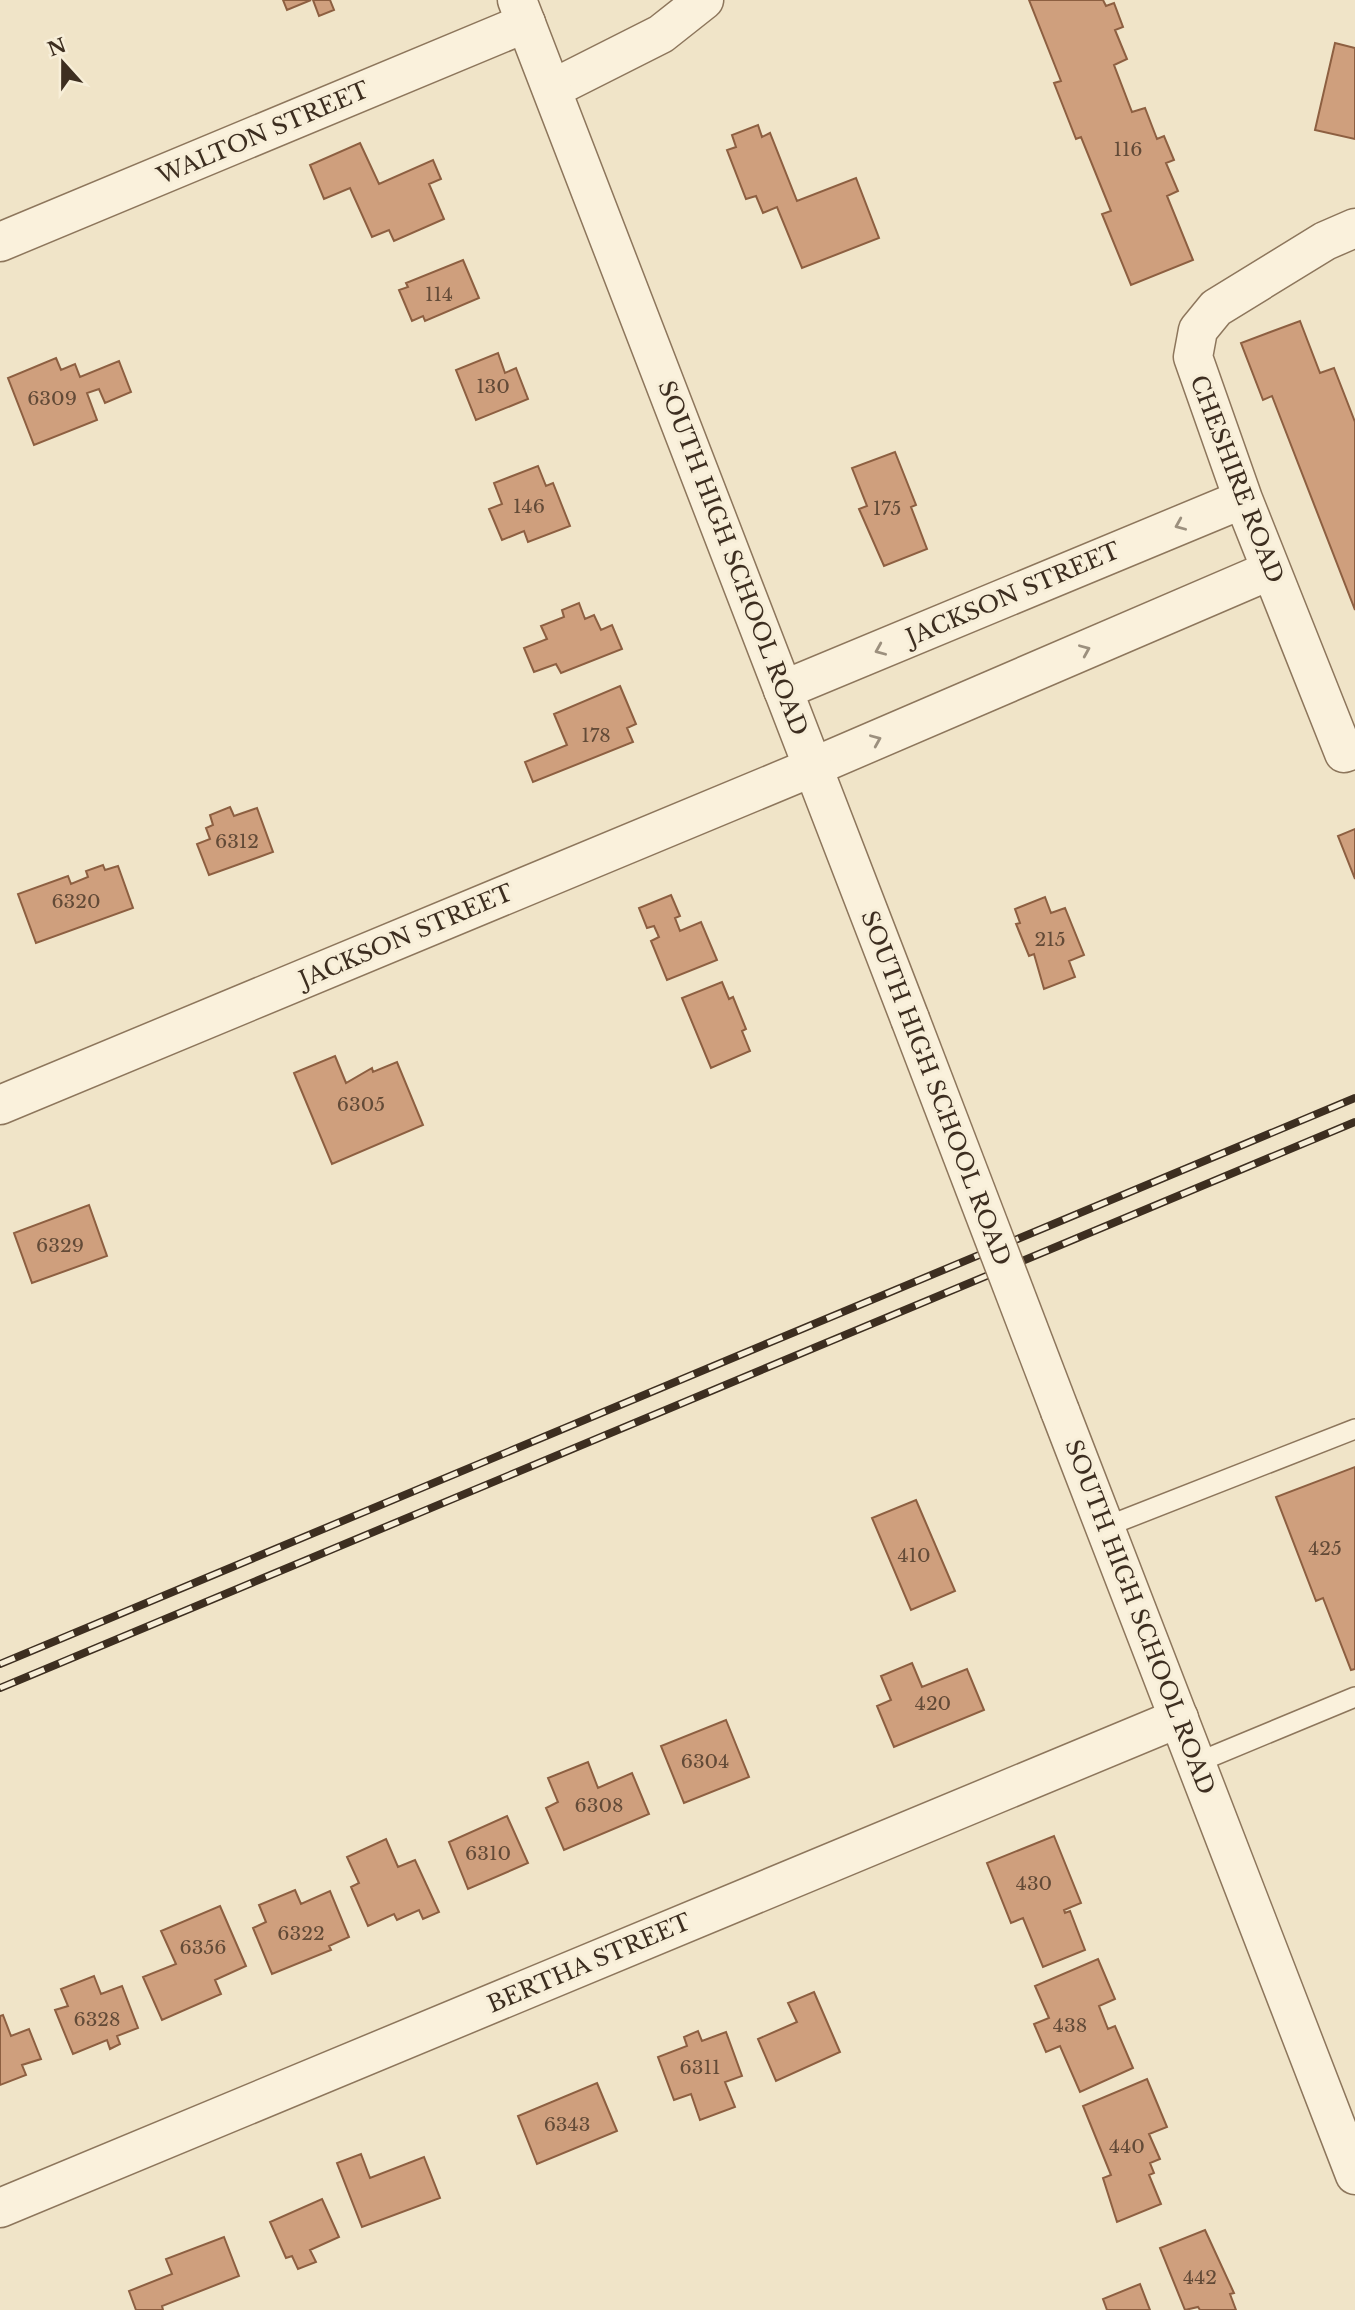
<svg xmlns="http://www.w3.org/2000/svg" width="1355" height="2310" font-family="'Libre Baskerville',serif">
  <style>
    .building { fill: #cf9f7d; stroke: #8d5f41; stroke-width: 2 }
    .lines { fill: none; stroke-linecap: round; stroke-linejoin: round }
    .service-casing { stroke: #8d765c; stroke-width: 22 }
    .minor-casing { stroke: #8d765c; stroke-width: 41 }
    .tertiary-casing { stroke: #8d765c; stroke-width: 41 }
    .service { stroke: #faf1dc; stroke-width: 19 }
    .minor { stroke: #faf1dc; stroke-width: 38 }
    .tertiary { stroke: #faf1dc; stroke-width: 38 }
    .rail-casing { stroke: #3d2e20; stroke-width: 8 }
    .rail { stroke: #f7eed8; stroke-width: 5; stroke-dasharray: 16; stroke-linecap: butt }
    .tertiary-bridge-casing { stroke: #8d765c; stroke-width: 41; stroke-linecap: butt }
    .tertiary-bridge { stroke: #faf1dc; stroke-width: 38 }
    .oneway { stroke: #9c907e }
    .labels { text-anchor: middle; stroke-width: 6; stroke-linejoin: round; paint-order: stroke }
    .number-label { font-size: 19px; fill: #624a37 }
    .street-label { font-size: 23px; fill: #3d2e20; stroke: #f7eed8 }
  </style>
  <rect width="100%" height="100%" fill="#f0e4c8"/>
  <!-- building -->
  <path class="building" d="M283 0H311L287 10Z
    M313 0H330L334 10 319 16Z
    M1029 0H1103L1106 6 1114 3 1123 27 1115 30 1127 59 1114 65 1132 112 1145 108 1157 139 1164 136 1174 160 1166 163 1178 191 1167 196 1193 260 1131 285 1102 214 1111 211 1081 137 1076 139 1054 83 1061 81Z
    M1335 43 1355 48V139L1315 130Z
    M758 125 762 137 770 133 797 201 856 178 879 238 802 268 777 207 763 213 756 196 746 199 727 150 736 147 732 135Z
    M360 143 379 184 433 160 441 179 429 184 444 219 394 241 389 230 372 237 350 188 324 199 310 165Z
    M463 260 479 298 425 321 423 316 412 321 399 290 408 287 406 283Z
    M1300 321 1320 373 1334 368 1355 422V610L1272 396 1263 400 1241 343Z
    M498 353 505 373 516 368 528 399 476 420 456 370Z
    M56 358 61 370 75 364 80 377 119 361 131 392 105 403 99 389 87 393 97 420 34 445 8 378Z
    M895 452 916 505 911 507 927 549 884 566 859 509 867 506 852 468Z
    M538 466 546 486 553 483 570 526 528 542 524 531 502 540 489 509 502 504 494 483Z
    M579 603 585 619 594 615 601 630 612 625 622 649 561 673 556 664 534 672 524 648 547 639 541 626 564 617 562 610Z
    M620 686 636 724 627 728 633 742 533 782 525 762 567 745 554 714Z
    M230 807 234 816 257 808 273 852 209 875 197 844 210 839 206 828 213 825 210 815Z
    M1355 829V879L1338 836Z
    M103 865 105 870 118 866 133 908 36 943 18 894 68 876 71 884 88 877 86 871Z
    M671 895 680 916 675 918 680 931 701 922 717 960 667 980 651 941 659 937 654 926 647 928 639 908Z
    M1045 897 1051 913 1065 908 1084 955 1069 961 1075 977 1044 989 1034 954 1029 956 1016 924 1020 923 1015 909Z
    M722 982 729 999 733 997 746 1029 742 1031 750 1051 711 1068 682 998Z
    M335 1056 346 1083 372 1068 373 1072 397 1062 423 1125 332 1164 294 1073Z
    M89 1205 107 1256 32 1283 14 1233Z
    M1355 1467V1669L1351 1670 1323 1598 1316 1601 1276 1497Z
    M916 1500 955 1591 911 1610 872 1518Z
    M912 1663 922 1687 967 1669 984 1710 894 1747 877 1706 891 1700 881 1676Z
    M726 1720 749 1777 684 1803 661 1746Z
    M588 1762 598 1788 632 1773 649 1814 564 1850 546 1808 558 1802 548 1778Z
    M507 1816 528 1863 468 1889 449 1842Z
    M1054 1836 1081 1903 1064 1910 1065 1913 1070 1911 1085 1950 1043 1967 1023 1918 1011 1923 987 1863Z
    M386 1839 398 1867 415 1860 439 1912 423 1919 419 1910 397 1920 394 1914 368 1926 351 1887 359 1883 347 1857Z
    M295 1890 301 1904 330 1891 349 1937 329 1946 331 1950 272 1974 253 1928 266 1922 259 1905Z
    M220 1906 246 1966 215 1980 221 1994 162 2020 143 1977 176 1964 161 1931Z
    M1098 1959 1115 1999 1099 2006 1108 2029 1115 2026 1133 2068 1080 2092 1060 2046 1046 2052 1034 2024 1049 2018 1035 1986Z
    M94 1976 101 1994 122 1986 138 2028 117 2036 120 2044 110 2049 107 2040 73 2054 55 2010 68 2006 61 1989Z
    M814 1992 840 2052 776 2081 758 2039 797 2022 788 2003Z
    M3 2015 11 2036 29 2029 41 2059 22 2065 26 2075 0 2085V2016Z
    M698 2031 702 2041 726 2032 742 2076 725 2082 735 2107 700 2120 691 2094 674 2100 658 2057 687 2046 684 2037Z
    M1147 2079 1167 2127 1149 2134 1160 2159 1150 2163 1154 2173 1149 2175 1161 2204 1117 2222 1103 2178 1111 2175 1083 2106Z
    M597 2083 617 2131 537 2164 518 2116Z
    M361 2154 370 2178 424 2157 440 2198 362 2227 337 2163Z
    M322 2199 339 2237 310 2250 316 2262 298 2269 292 2256 286 2258 270 2222Z
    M1205 2230 1234 2293 1230 2294 1236 2310H1200L1198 2307 1185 2310 1160 2248Z
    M224 2237 239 2276 162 2306 163 2310H136L129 2291 172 2274 166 2259Z
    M1140 2284 1150 2310H1107L1103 2299Z"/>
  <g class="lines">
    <!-- service casing -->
    <g class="service-casing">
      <path id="service" d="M1105 1527 1355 1429
        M1196 1763 1355 1697"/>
    </g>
    <!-- minor casing -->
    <g class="minor-casing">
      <path id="minor" d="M552 89 661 34 704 0
        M1355 228 1325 241 1216 308 1198 330 1193 357 1243 499 1344 753 1355 749
        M0 242 526 23
        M783 690 1243 499
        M0 1105 813 767 1271 570
        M0 2208 1179 1718"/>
    </g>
    <!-- tertiary casing -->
    <g class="tertiary-casing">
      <path id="tertiary" d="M517 0 910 1019
        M1060 1411 1355 2175"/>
    </g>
    <!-- service -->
    <use href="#service" class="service"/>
    <!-- minor -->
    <use href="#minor" class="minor"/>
    <!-- tertiary -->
    <use href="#tertiary" class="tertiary"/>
    <!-- rail casing -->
    <g class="rail-casing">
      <path id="rail" d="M0 1664 1355 1098
        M0 1688 1355 1122"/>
    </g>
    <!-- rail -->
    <use href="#rail" class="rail"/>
    <!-- tertiary-bridge casing -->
    <g class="tertiary-bridge-casing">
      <path id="tertiary-bridge" d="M910 1019 1060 1411"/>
    </g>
    <!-- tertiary-bridge -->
    <use href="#tertiary-bridge" class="tertiary-bridge"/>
  </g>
  <!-- one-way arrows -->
  <defs><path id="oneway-chevron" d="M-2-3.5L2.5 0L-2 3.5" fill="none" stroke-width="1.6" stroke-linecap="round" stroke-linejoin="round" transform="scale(1.75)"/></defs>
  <g class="oneway">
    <use href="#oneway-chevron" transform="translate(1180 525) rotate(157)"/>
    <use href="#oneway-chevron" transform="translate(880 650) rotate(157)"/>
    <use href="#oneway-chevron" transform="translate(1085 650) rotate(-23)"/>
    <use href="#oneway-chevron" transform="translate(876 740) rotate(-23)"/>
  </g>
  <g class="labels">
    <!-- number labels -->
    <g class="number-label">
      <text x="1128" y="156">116</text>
      <text x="439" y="301">114</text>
      <text x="493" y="393">130</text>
      <text x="52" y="405">6309</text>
      <text x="529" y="513">146</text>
      <text x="887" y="515">175</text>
      <text x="596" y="742">178</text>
      <text x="237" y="848">6312</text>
      <text x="76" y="908">6320</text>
      <text x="1050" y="946">215</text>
      <text x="361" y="1111">6305</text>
      <text x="60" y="1252">6329</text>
      <text x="1325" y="1555">425</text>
      <text x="914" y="1562">410</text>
      <text x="933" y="1710">420</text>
      <text x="705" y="1768">6304</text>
      <text x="599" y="1812">6308</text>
      <text x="488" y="1860">6310</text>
      <text x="1034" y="1890">430</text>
      <text x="301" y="1940">6322</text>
      <text x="203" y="1954">6356</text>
      <text x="97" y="2026">6328</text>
      <text x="1070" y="2032">438</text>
      <text x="700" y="2074">6311</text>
      <text x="567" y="2131">6343</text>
      <text x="1127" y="2153">440</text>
      <text x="1200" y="2284">442</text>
    </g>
    <!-- street labels -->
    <g class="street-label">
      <text transform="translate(263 133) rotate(-23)" y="8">WALTON STREET</text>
      <text transform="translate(1237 479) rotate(69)" y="8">CHESHIRE ROAD</text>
      <text transform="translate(733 558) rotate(69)" y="8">SOUTH HIGH SCHOOL ROAD</text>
      <text transform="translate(1013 594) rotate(-23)" y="8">JACKSON STREET</text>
      <text transform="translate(406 936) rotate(-23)" y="8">JACKSON STREET</text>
      <text transform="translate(936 1088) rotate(69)" y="8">SOUTH HIGH SCHOOL ROAD</text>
      <text transform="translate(1140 1617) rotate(69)" y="8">SOUTH HIGH SCHOOL ROAD</text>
      <text transform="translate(589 1963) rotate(-23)" y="8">BERTHA STREET</text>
    </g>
  </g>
  <!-- north arrow -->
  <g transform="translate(63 63) rotate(339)" stroke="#f7eed8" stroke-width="5" paint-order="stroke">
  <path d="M0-5L12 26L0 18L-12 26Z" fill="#3d2e20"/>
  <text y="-10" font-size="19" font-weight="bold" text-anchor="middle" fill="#3d2e20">N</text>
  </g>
</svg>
